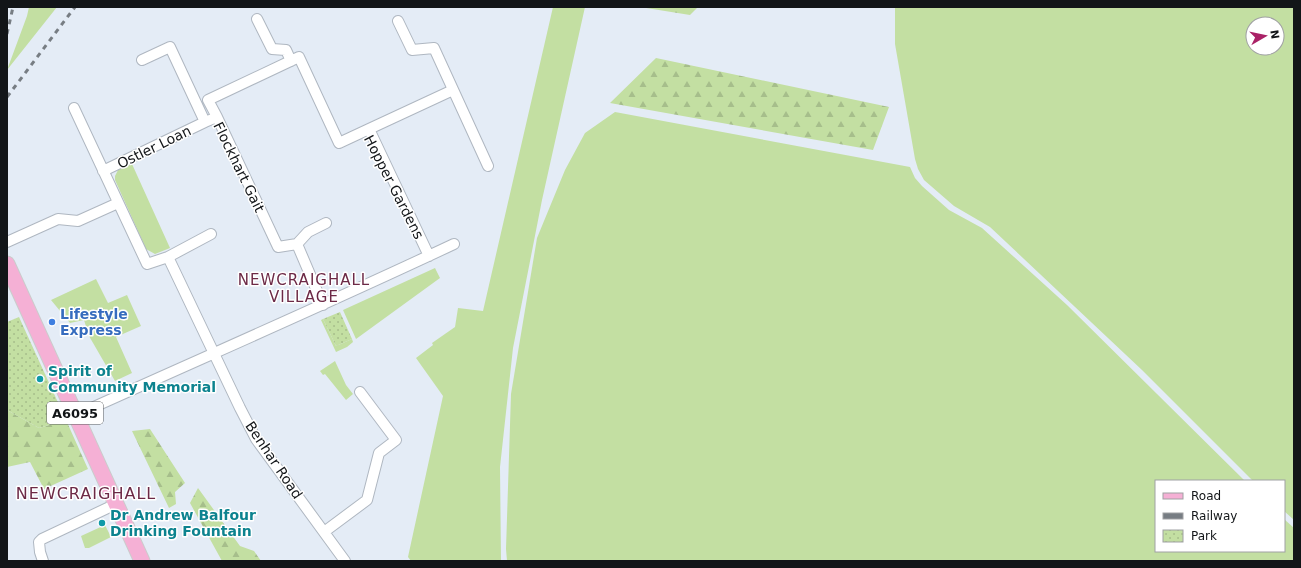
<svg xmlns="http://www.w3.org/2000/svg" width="1301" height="568" font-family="'DejaVu Sans',sans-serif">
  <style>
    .green { fill: #c3dfa2; fill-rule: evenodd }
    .forest { fill: url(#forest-firs) }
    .park { fill: url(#park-dots) }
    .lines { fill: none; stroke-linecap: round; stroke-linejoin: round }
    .street-casing { stroke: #afb7c1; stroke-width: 12 }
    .primary-casing { stroke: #cbcccc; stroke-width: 17 }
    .street { stroke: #fff; stroke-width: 10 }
    .primary { stroke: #f5b0d5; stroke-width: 15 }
    .rail { stroke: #777d83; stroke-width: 3; stroke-dasharray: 5 5; stroke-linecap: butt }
    .shop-dot { fill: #3f7fe0; stroke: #fff; stroke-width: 1.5 }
    .culture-dot { fill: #0f9aa8; stroke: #fff; stroke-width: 1.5 }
    .labels { text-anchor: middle; stroke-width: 3; stroke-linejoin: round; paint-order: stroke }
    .shield { fill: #fff; stroke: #595b5d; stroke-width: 1 }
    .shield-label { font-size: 13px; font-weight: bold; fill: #121518 }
    .street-label { font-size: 14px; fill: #121518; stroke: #fff }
    .shop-label { font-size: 14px; font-weight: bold; fill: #366cbe; stroke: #fff; text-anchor: start }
    .culture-label { font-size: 14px; font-weight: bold; fill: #0d838f; stroke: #fff; text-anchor: start }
    .neighbourhood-label { font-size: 15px; letter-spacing: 1px; fill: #6c2946; stroke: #fff }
    .quarter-label { font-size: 16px; letter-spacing: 1px; fill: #6c2946; stroke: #fff }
  </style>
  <defs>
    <pattern id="forest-firs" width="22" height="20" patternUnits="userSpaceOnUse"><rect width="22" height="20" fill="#c3dfa2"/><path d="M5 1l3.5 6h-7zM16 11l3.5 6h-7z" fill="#a6be8b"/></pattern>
    <pattern id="park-dots" width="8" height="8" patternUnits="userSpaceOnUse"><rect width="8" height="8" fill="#c3dfa2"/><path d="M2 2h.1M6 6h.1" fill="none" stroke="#a6be8b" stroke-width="1.8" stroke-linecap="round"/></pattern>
  </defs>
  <rect width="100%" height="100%" fill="#e4ecf6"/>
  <!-- green -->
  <path class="green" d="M29 7H57L7 70 27 16Z
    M553 7H585L542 200 513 348 500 467 501 561H411L408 557 443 396 416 358 433 345 432 343 455 327 458 308 483 311Z
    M895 7H1294V520L1284 511V481H1253L1142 370 990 227 954 206 924 180 918 169 915 159 895 44ZM1253 24H1277V48H1253Z
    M615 112 910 167 915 178 922 186 949 210 982 228 1067 305 1245 481H1156V551H1284V519L1294 528V561H507L506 549 511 394 537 238 565 170 585 133Z
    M132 164 170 248 155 254 146 249 115 180V176L118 170Z
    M435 268 440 278 356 339 343 310Z
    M96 279 108 303 127 295 141 326 116 337 132 373 115 381 89 336 84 320 70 323 51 300Z
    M323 319 336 346 352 339 353 342 347 347 336 352 321 320Z
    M335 361 346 385 353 394 346 400 325 374 323 375 320 371Z
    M105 525 111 537 89 548H85L81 536Z"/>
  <!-- forest -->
  <path class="forest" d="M640 7H698L690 15Z
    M656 58 889 107 873 150 610 103Z
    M7 410 39 428 66 420 88 469 44 489 30 462 7 467Z
    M150 429 185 483 175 492 176 504 169 508 132 431Z
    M198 488 240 546 254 551 261 561H222L190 503Z"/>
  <!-- park -->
  <path class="park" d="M340 312 352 339 336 346 323 319Z
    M19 317 66 420 39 428 7 410V322Z"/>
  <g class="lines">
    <!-- street casing -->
    <g class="street-casing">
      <path id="street" d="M257 19 272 49 286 50 291 61
        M398 21 412 50 434 48 488 166
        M142 60 170 47 205 122 217 117 278 247 297 244 323 305
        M74 108 147 264 168 257 240 408 256 439 345 561
        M217 117 208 100 299 57 339 143 369 129 429 256
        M369 129 453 90
        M103 171 205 122
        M7 242 58 219 78 221 118 203
        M297 244 308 232 326 223
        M168 257 211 234
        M76 415C202 358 329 303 454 244
        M324 532 367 500 379 453 396 440 360 392
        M43 561 40 552 39 542 42 539 116 504"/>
    </g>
    <!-- primary casing -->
    <g class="primary-casing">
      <path id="primary" d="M7 264 142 561"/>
    </g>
    <!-- street -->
    <use href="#street" class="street"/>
    <!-- primary -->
    <use href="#primary" class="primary"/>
    <!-- rail -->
    <path class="rail" d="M7 34 13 7
      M7 97 75 7"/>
  </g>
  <!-- markers -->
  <circle class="shop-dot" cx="52" cy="322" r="4"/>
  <g class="culture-dot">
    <circle cx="40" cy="379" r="4"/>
    <circle cx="102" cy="523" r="4"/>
  </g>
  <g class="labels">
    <!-- shield labels -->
    <rect class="shield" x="47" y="402" width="56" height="22" rx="3"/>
    <g class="shield-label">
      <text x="75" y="418">A6095</text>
    </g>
    <!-- street labels -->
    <g class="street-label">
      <text transform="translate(154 147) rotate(-26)" y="5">Ostler Loan</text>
      <text transform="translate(239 167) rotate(64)" y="5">Flockhart Gait</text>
      <text transform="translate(394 187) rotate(63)" y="5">Hopper Gardens</text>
      <text transform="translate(274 460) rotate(56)" y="5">Benhar Road</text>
    </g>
    <!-- shop labels -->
    <g class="shop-label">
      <text x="60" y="319">Lifestyle<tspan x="60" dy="16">Express</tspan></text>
    </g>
    <!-- culture labels -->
    <g class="culture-label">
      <text x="48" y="376">Spirit of<tspan x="48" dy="16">Community Memorial</tspan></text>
      <text x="110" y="520">Dr Andrew Balfour<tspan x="110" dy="16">Drinking Fountain</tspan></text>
    </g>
    <!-- neighbourhood labels -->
    <g class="neighbourhood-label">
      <text x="304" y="285">NEWCRAIGHALL<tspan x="304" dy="17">VILLAGE</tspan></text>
    </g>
    <!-- quarter labels -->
    <g class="quarter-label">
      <text x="86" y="499">NEWCRAIGHALL</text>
    </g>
  </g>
  <!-- border -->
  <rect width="1301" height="568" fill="none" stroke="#121518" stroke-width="16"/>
  <!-- legend -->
  <rect x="1155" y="480" width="130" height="72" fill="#ffffff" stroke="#a0a1a3"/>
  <rect x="1163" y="493" width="20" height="6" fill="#f5b0d5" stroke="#a0a1a3"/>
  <text x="1191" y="500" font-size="12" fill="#121518">Road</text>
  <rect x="1163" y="513" width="20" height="6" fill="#777d83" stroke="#a0a1a3"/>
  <text x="1191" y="520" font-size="12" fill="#121518">Railway</text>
  <rect x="1163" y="530" width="20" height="12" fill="url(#park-dots)" stroke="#a0a1a3"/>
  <text x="1191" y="540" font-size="12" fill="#121518">Park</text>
  <!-- north arrow -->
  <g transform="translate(1265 36) rotate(81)"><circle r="19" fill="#ffffff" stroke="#a0a1a3"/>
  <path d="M0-3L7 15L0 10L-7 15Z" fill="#aa2267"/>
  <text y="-6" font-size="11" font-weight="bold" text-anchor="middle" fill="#121518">N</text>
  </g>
</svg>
